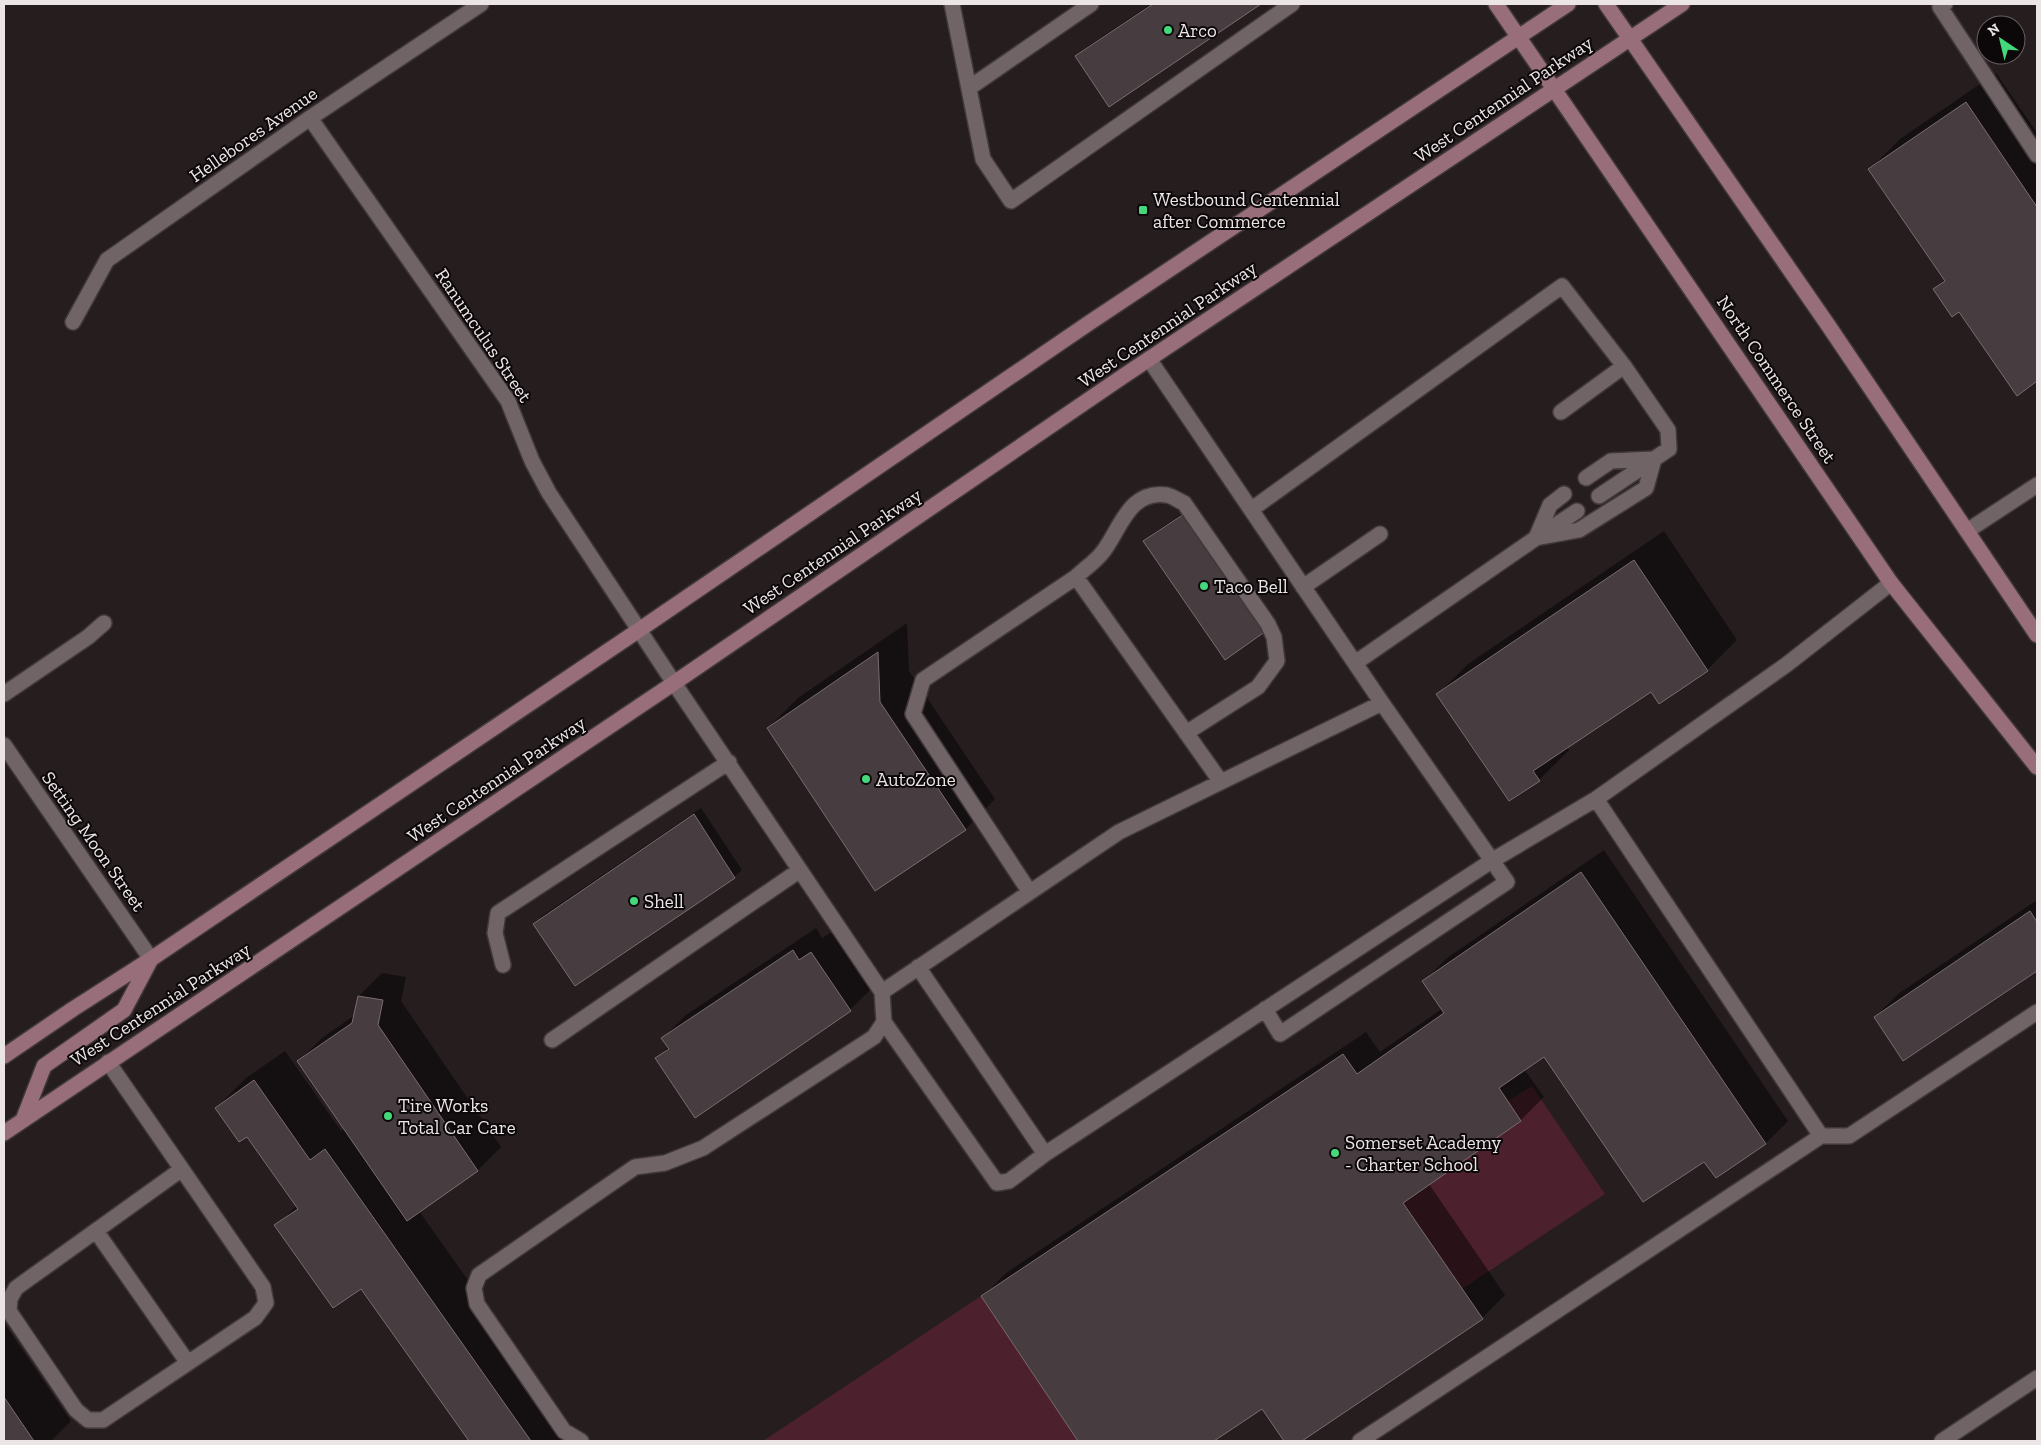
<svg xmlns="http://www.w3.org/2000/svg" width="2041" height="1445" font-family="'Zilla Slab',serif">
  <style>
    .green { fill: #4d202e }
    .shadow { fill: #0007 }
    .building { fill: #473c3f; stroke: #796d70 }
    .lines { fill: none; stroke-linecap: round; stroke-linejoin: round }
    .lane-casing { stroke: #40383a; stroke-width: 18 }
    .street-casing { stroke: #40383a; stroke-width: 18 }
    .secondary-casing { stroke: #40383a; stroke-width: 18 }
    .lane { stroke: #706467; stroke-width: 15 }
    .street { stroke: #706467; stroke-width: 15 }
    .secondary { stroke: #986e7a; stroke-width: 15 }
    .poi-dot { fill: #44d77b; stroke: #0c0809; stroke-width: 2 }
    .labels { text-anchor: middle; stroke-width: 4; stroke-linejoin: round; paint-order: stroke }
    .poi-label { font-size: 19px; fill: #ece5e6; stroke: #0c0809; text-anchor: start }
    .street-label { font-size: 19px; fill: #ece5e6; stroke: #0c0809 }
  </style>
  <rect width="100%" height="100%" fill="#261d1f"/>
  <!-- green -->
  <path class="green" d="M1532 1086 1605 1194 1462 1289 1403 1203 1521 1121 1508 1101Z
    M981 1296 1078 1441H763Z"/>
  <!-- shadow -->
  <path class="shadow" d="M1151 4H1259L1109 105 1076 56 1084 49Z
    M1996 73 2037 133V380L2017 394 1960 311 1935 289 1945 279 1870 169 1900 139Z
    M1191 508 1273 623 1145 541 1152 534Z
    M1664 531 1737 640 1707 670 1651 690 1567 747 1569 750 1539 780 1438 694 1468 664Z
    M907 623 909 671 995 799 966 829 875 889 768 728 798 698Z
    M701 808 742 870 734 877 535 924 542 916Z
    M1604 850 1788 1121 1765 1144 1705 1160 1544 1056 1524 1069 1544 1097 1521 1120 1429 1184 1505 1295 1482 1318 1300 1441H1285L1262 1407 1212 1441H1080L983 1296 1006 1273 1366 1032 1380 1052 1443 1008 1424 981 1447 958Z
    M2037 900V969L1904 1059 1875 1017 1898 994Z
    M816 928 822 938 835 930 873 987 850 1010 695 1116 657 1059 669 1046 663 1038 686 1015Z
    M382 973 406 977 401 1001 501 1147 478 1170 419 1211 582 1441H470L361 1287 276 1226 297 1205 247 1135 216 1108 246 1078 285 1051 341 1131 345 1128 299 1061 322 1038 355 1015 359 996Z
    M4 1323 71 1421 51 1441H4Z"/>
  <!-- building -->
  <path class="building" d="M1153 4H1261L1109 107 1075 56Z
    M1966 102 2037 207V381L2017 396 1959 312 1952 317 1933 289 1945 281 1868 169Z
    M1184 514 1266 631 1225 660 1143 541Z
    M1634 560 1708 671 1659 704 1651 692 1533 771 1540 781 1509 801 1436 694Z
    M878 652 880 702 966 830 875 891 767 728Z
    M694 814 735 878 575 986 533 924Z
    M1581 872 1766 1144 1716 1178 1704 1162 1643 1202 1544 1057 1499 1088 1521 1121 1403 1203 1483 1319 1302 1441H1284L1262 1409 1214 1441H1078L981 1296 1343 1054 1357 1074 1444 1013 1422 981Z
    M2030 911 2037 922V971L1903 1061 1874 1017Z
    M793 950 799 960 811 952 851 1011 695 1118 655 1058 669 1049 661 1038Z
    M358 996 383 1000 378 1025 478 1171 407 1221 297 1061 352 1023Z
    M254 1080 310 1160 325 1149 531 1441H469L361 1289 333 1308 274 1225 298 1209 247 1137 239 1142 215 1108Z
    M4 1397 34 1441H4Z"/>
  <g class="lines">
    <!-- lane casing -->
    <g class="lane-casing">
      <path id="lane" d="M952 4 983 159 1011 201 1292 4
        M1945 4 1940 7 2037 155
        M969 88 1091 4
        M1149 359 1382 703 1507 882 1280 1034 1265 1009
        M1586 478 1611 461 1654 459
        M1599 496 1653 460
        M1252 509 1562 286 1624 366
        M1967 531 2037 485
        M1541 535 1577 511
        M1536 538 1550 505 1564 494
        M1076 577C1084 569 1095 562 1102 553 1120 531 1128 489 1167 495 1172 496 1179 501 1184 503L1268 624 1274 637 1277 661 1258 687 1186 733
        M1303 587 1380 534
        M1355 663 1536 538 1579 530 1646 488 1654 459 1669 449 1668 430 1624 366 1561 412
        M674 683 882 992 1119 832 1382 703
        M1596 799 1821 1136
        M1029 891 913 714 923 680 1076 577 1221 782
        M503 965 495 933 498 913 729 762
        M918 967 1045 1154 1493 860 1596 799 1786 665 1891 583
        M884 1022 997 1183 1009 1181 1045 1154
        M552 1040 800 870
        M108 1062 263 1287 266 1303 255 1318 103 1420H88L76 1410 9 1311 10 1299 16 1288 182 1169
        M96 1231 188 1363
        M581 1441 564 1431 477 1304 474 1288 479 1275 635 1167 665 1163 703 1148 874 1037 884 1022 882 992
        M1360 1441 1821 1136H1849L2037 1012"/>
    </g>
    <!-- street casing -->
    <g class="street-casing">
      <path id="street" d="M310 118 508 401 532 461 549 493 674 683
        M73 322 107 260 310 118 481 4
        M4 694 88 637 104 623
        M4 745 151 959
        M1942 1441 2037 1378"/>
    </g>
    <!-- secondary casing -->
    <g class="secondary-casing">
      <path id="secondary" d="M1496 4 1891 583 2037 767
        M1606 4 1828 325 2037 635
        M4 1056 73 1009 151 959 639 630 1089 323 1568 4
        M23 1120 44 1066 124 1010 150 961
        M4 1133 674 683 1125 375 1682 4"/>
    </g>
    <!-- lane -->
    <use href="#lane" class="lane"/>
    <!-- street -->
    <use href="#street" class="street"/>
    <!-- secondary -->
    <use href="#secondary" class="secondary"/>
  </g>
  <!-- markers -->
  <g class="poi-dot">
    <circle cx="1168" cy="30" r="5"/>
    <rect x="1138" y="205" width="10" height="10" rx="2.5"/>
    <circle cx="1204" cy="586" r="5"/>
    <circle cx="866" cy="779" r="5"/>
    <circle cx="634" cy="901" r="5"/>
    <circle cx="388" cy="1116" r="5"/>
    <circle cx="1335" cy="1153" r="5"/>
  </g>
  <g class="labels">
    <!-- poi labels -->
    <g class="poi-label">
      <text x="1178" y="37">Arco</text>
      <text x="1153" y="206">Westbound Centennial<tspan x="1153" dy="22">after Commerce</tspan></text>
      <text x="1214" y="593">Taco Bell</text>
      <text x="876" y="786">AutoZone</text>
      <text x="644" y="908">Shell</text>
      <text x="398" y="1112">Tire Works<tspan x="398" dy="22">Total Car Care</tspan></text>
      <text x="1345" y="1149">Somerset Academy<tspan x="1345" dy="22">- Charter School</tspan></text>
    </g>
    <!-- street labels -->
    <g class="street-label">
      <text transform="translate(1503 99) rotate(-34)" y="7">West Centennial Parkway</text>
      <text transform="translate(253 134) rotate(-35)" y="7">Hellebores Avenue</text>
      <text transform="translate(1167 324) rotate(-34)" y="7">West Centennial Parkway</text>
      <text transform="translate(484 335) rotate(56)" y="7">Ranumculus Street</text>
      <text transform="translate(1777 379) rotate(56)" y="7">North Commerce Street</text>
      <text transform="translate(832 551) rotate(-34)" y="7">West Centennial Parkway</text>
      <text transform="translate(496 779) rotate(-34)" y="7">West Centennial Parkway</text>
      <text transform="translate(94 841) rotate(55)" y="7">Setting Moon Street</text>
      <text transform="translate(160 1004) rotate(-33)" y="7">West Centennial Parkway</text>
    </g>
  </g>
  <!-- border -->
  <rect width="2041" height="1445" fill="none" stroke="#ece5e6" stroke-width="10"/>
  <!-- north arrow -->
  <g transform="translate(2001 40) rotate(325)"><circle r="24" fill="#0c0809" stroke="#666061"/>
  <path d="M0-4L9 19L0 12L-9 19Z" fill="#44d77b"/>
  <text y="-8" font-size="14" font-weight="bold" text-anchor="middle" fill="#ece5e6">N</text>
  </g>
</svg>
